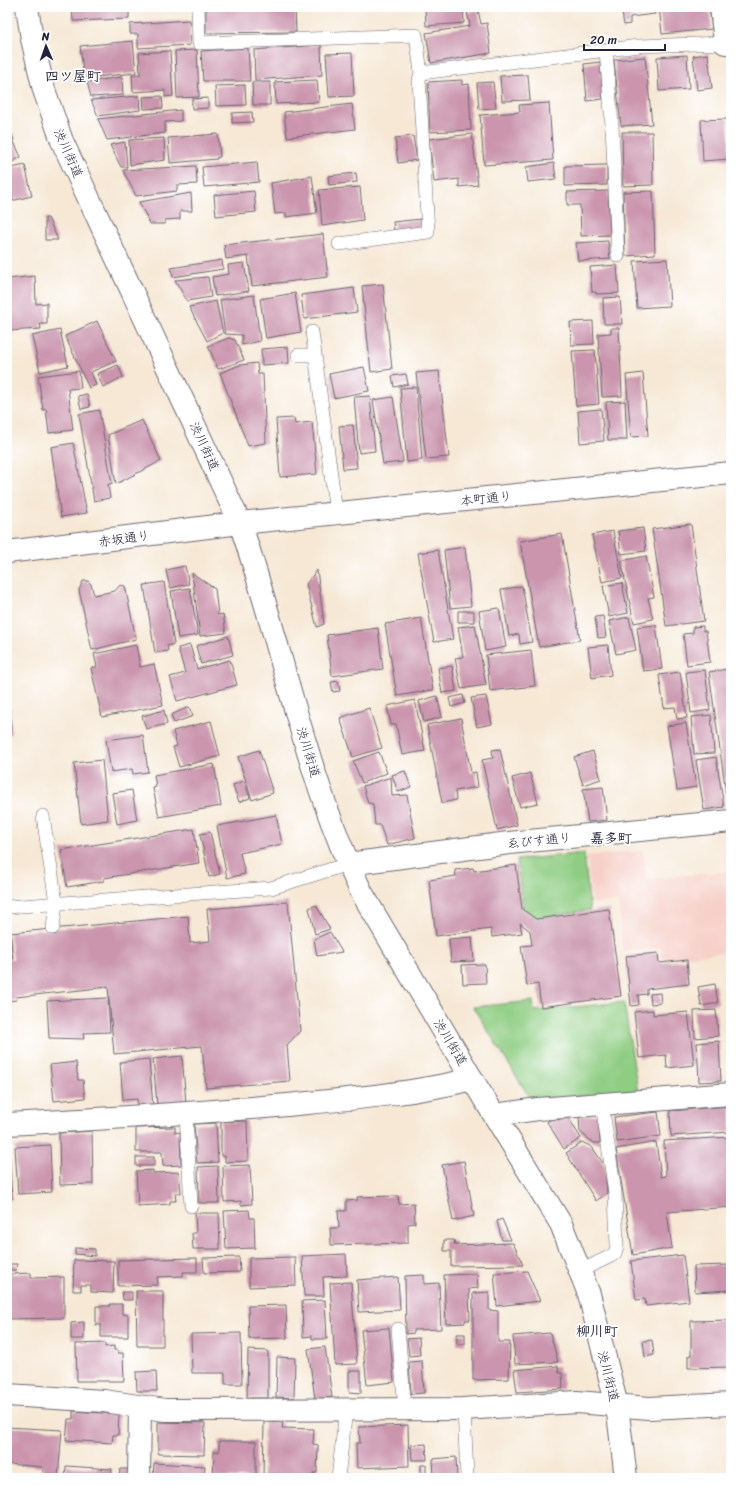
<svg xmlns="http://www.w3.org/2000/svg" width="738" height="1485" font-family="Sriracha,'Klee One',sans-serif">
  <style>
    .built { fill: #f7d0c9 }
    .green { fill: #8fcd83; stroke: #58785f }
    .building { fill: #ca95ad }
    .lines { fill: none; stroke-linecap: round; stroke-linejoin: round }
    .lane-casing { stroke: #6c6771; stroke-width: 14 }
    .street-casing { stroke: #6c6771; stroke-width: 24 }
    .primary-casing { stroke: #6c6771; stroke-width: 24 }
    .highway-casing { stroke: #6c6771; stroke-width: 24 }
    .lane { stroke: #fff; stroke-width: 13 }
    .street { stroke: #fff; stroke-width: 22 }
    .primary { stroke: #fff; stroke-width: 22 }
    .highway { stroke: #fff; stroke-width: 22 }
    .labels { text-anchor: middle; stroke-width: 3.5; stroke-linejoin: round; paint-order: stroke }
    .street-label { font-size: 13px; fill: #22223b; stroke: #fff }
    .neighbourhood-label { font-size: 14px; font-weight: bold; fill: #22223b; stroke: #fff }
  </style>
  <rect width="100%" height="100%" fill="#fff"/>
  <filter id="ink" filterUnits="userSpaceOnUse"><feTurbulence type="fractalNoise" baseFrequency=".025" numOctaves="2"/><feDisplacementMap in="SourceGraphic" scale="8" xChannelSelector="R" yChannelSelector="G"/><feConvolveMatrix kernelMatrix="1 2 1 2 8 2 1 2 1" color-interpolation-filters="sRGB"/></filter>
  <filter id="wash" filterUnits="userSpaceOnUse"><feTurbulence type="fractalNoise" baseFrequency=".012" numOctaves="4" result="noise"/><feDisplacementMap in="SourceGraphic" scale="16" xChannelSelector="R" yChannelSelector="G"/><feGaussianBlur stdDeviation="0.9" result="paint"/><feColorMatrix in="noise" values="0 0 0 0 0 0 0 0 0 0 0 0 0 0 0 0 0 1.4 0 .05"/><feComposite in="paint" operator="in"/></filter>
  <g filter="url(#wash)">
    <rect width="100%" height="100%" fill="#f6e8d5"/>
    <!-- built -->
    <path class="built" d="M643 851 646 879 731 871V952L662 959 661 948 623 951 618 901 592 904 587 856Z"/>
    <!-- green -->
    <path class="green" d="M584 853 590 910 537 918 523 908 517 860Z
      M533 1001 534 1011 624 1002 638 1092 531 1100 473 1007Z"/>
    <g id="blocks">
      <!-- building -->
      <path class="building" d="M72 7H129V19L73 21Z
        M206 7H295L296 32 206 33Z
        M425 7H463L464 23 426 26Z
        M621 7H654L655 14 630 17V24L624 25Z
        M659 7H709L712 29 662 34Z
        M478 10 481 24 487 23 491 53 431 63 426 33 470 26 467 12Z
        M189 20 190 45 138 48V34H130V24Z
        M133 41 136 73 84 78 80 46Z
        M321 45 322 75 255 80 254 50Z
        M248 48 250 81H203L201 51Z
        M197 50 199 97 177 98 175 51Z
        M170 51 173 96 165 97V90L133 92 132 75H140L139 53Z
        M352 53 354 96 329 97 326 54Z
        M708 54 712 88 697 90 693 56Z
        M687 55 689 89 659 91 657 57Z
        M645 57 652 124 621 126 614 60Z
        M600 62 603 99 587 101 584 64Z
        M528 75 530 100 502 101 500 76Z
        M122 77 123 95 91 97 87 82Z
        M317 80 319 102 276 104 275 82Z
        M462 80V85L469 84 471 130 430 132 428 82Z
        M252 82H270V105H253Z
        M493 82 496 108 479 109 477 83Z
        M245 85 246 105 216 106 215 86Z
        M139 96 140 110 98 116 91 100Z
        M162 96 163 108 144 109 143 97Z
        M208 98V108L192 109V99Z
        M549 103 553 160 484 165 480 115 520 112 519 105Z
        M352 104 355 129 287 137 284 112Z
        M181 110V121L165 122V133L107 140 98 119Z
        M252 112 253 122 232 123V113Z
        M728 119 730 159 703 161 701 120Z
        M7 121 14 140 7 143Z
        M622 132H652L653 185 623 186Z
        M218 134 220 157H217V159L170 163 168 138Z
        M472 134 478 185 459 187V179L434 182 429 139Z
        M413 136 417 160 398 163 395 138Z
        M164 138 165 160 130 165 129 140Z
        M14 142 21 157 12 162 10 158 7 160V146Z
        M125 142 127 167H121L110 145Z
        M257 162 259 182 204 187 202 167Z
        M554 163 556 179 528 182 526 167Z
        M25 165 32 196 7 202V169Z
        M607 165V185L565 186V166Z
        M196 166 197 184 177 185V191L136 196 123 170Z
        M356 173 357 182 329 185 328 176Z
        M312 176 317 213 286 217V213L275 214 271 183Z
        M360 187 363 220 322 226 319 190Z
        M254 191 256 212 216 216 214 195Z
        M608 191 610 235 581 236 580 205H567V192Z
        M653 191 655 254 625 256 623 192Z
        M191 193 192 211H180V219L165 220V224H150L139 202Z
        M45 218H48L58 240H45Z
        M421 219 422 227 394 230 393 222Z
        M323 234 328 277 252 286 248 256 226 259 224 245Z
        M608 241 610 259 578 261 576 243Z
        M667 259 670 306 637 308 634 261Z
        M222 260 223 269 173 277 171 268Z
        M244 263 249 291 215 296 212 277 229 274 228 265Z
        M617 265 619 293 596 294V292H592L590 267Z
        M35 276 36 304 47 303V324H40L41 329 7 331V279Z
        M208 277 211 297 187 301 175 280Z
        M383 284 392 369 371 372 362 286Z
        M354 288 357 312 304 319 301 295Z
        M295 293 301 332 266 338 260 299Z
        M254 295 260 341 242 345V335L225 334 220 300Z
        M620 297 622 324H604L603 298Z
        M216 301 223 333 207 341 189 307Z
        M97 321 116 361 91 372 96 385 89 388 65 336Z
        M593 321 594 344 571 345 570 322Z
        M611 328H619L622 396 602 397 598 334 611 333Z
        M60 330 68 366 40 372 32 336Z
        M229 338 235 340 244 360 218 369 208 346Z
        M288 347 289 363 262 365 261 349Z
        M595 350 599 404 576 406 572 351Z
        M257 363 258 374H263L266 443 248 446 220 373 240 365Z
        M118 365 123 377 103 387 97 374Z
        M364 367 369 391 334 398 329 374Z
        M79 371 81 388 68 389 73 430 49 433 46 409 43 410 38 376Z
        M439 371 449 457 426 459 416 373Z
        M643 373 648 436 631 437 626 375Z
        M406 374 408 384 394 387 392 376Z
        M416 387 422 460 407 462 400 388Z
        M87 394 90 407 81 409 78 396Z
        M370 396 375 451 359 453 354 397Z
        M393 397 403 462 383 464 373 400Z
        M625 401 627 440H608L606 402Z
        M601 409 604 441 580 443 578 411Z
        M99 410 112 484H108L110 498 94 501 79 414Z
        M294 418 295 424 312 422 317 474 280 477 276 419Z
        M142 420 161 461 116 484 108 435Z
        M353 425 357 468 343 469 339 426Z
        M73 443 87 513 61 517 51 447Z
        M691 524 704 621 666 626 652 529Z
        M643 528 646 551 621 554 618 531Z
        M613 531 622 578 602 582 592 535Z
        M562 534 580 640 539 647 520 541Z
        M465 547 471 606 450 608 444 550Z
        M438 550 453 639 434 642 418 553Z
        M646 556 654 597 648 598 653 619 634 623 621 561Z
        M185 566 189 584 170 588 166 570Z
        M317 570 324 624 317 627 306 584Z
        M192 573 215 589 218 615 223 614 226 633 200 636Z
        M83 581H88L91 584 94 595 115 591 120 585 125 586 136 639 92 650 79 590Z
        M164 582 174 644 167 646 168 651 155 653 144 585Z
        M622 583 628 613 609 617 603 586Z
        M522 586 532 642 520 644 519 634 509 636 501 590Z
        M190 588 198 635 178 638 171 591Z
        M499 608 506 647 485 651 479 611Z
        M458 611H474V622H458Z
        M603 616 606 637 598 638 595 617Z
        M629 617 636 650 616 654 609 621Z
        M421 618 433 690 397 696 385 624Z
        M475 625 486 685 461 689 455 658 463 657 458 627Z
        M656 625 662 669 643 671 637 627Z
        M703 626V631H706L710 662 687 665 683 634 693 633V627Z
        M378 628 383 669 332 676 327 635Z
        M228 636 233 655 201 664 196 646Z
        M136 645 140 667 154 664 163 705 102 717 91 668 97 667 94 654Z
        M190 645 197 669 230 660 237 685 177 701 170 677 185 673 178 648Z
        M608 645 611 675 592 678 588 647Z
        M531 650 535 686 490 691 486 655Z
        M452 666 456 691 442 693 438 668Z
        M728 669 731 692V806L728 807 709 672Z
        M705 670 710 710 691 713 686 672Z
        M680 672 687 718 677 719 675 707 664 708 659 675Z
        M338 681 340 691 333 692 331 682Z
        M463 695 465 703 451 707 449 698Z
        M437 696 442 717 424 722 419 701Z
        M486 696 492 724 477 727 471 698Z
        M415 700 425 751 402 755 396 724 391 725 387 706Z
        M189 707 193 716 174 723 171 715Z
        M369 708 382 748 353 757 340 718Z
        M7 709H10L11 734H7Z
        M164 710 167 724 146 729 142 716Z
        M711 715 714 753 694 754 691 717Z
        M461 718 471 773 476 772 478 787 455 791 456 800 442 803 427 725Z
        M211 721 220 756 179 767 173 747 177 746 173 731Z
        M686 723 696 787 677 790 667 726Z
        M143 735 148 772 133 774 132 769 111 772 106 740Z
        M500 749 517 825 497 830 482 760 493 758 492 750Z
        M259 750 273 793 252 800 238 757Z
        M593 751 601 779 583 785 574 757Z
        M379 752 387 773 362 783 353 761Z
        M716 757 724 807 704 810 696 760Z
        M102 760 108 820 81 824 74 763Z
        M214 764 221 806 159 817 153 788 156 787 154 775Z
        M405 771 411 787 398 792 392 775Z
        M530 773 538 803 520 807 512 778Z
        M391 777 392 796 407 795 415 838 387 845 380 825H375L373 804 368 803 363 786Z
        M244 781 250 798 239 802 233 785Z
        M603 787 607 820 588 822 583 789Z
        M132 790 137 820 117 824 112 793Z
        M276 815 282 844 240 853 245 874 227 878 217 826Z
        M194 829 199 863 104 878V881L67 887 61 850Z
        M210 832 220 874 209 877 200 834Z
        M516 865 522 909 536 919 609 909 621 996 541 1007 538 984 527 986 521 946 532 945 530 931 520 923 522 933 492 937 491 929 436 936 429 880 456 876 455 870 473 868 474 871Z
        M288 902 300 1031 287 1045 290 1081 206 1088 202 1046 114 1054 108 987 16 997 17 1000 7 1001V936H9L10 959H13L10 933 188 916 190 943 210 941 207 909Z
        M316 905 330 929 315 934 309 908Z
        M330 932 342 952 317 956 314 939Z
        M472 937 474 961 451 962 449 939Z
        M658 953 659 963 687 960 689 984 647 989V994L638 995 639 1005 631 1006 626 956Z
        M485 964 486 983 463 984 462 965Z
        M715 984 718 1003 701 1006 698 987Z
        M660 993 661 1003 651 1004 650 994Z
        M108 998 110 1032 83 1033 84 1039 49 1038 47 1001Z
        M653 1010V1015L688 1012 694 1065 667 1068 666 1055 639 1058 634 1012Z
        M716 1010 718 1036 695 1038 694 1011Z
        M719 1041 721 1081 699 1082 697 1043Z
        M182 1056 186 1103 157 1105 153 1059Z
        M149 1059 153 1106 138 1107 137 1099 123 1100 120 1062Z
        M76 1062 78 1080H83L85 1098 54 1101 50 1065Z
        M731 1106V1132L671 1136 670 1111Z
        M658 1112 661 1136 617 1142 614 1117Z
        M598 1115 600 1143H594L580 1132 579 1116Z
        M556 1116 558 1120 567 1116 581 1138 564 1149 547 1122Z
        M247 1121 248 1161 225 1162V1156H221V1122Z
        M216 1123 218 1162 197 1163 194 1124Z
        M175 1127V1133L180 1132 181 1165 163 1166 162 1152H136V1128Z
        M92 1131 93 1184 60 1185 59 1133Z
        M731 1137V1207L667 1212 672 1248 633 1255 616 1149 656 1142 661 1177 666 1176 664 1141Z
        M582 1142 592 1147 605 1166 607 1193 596 1201 566 1153Z
        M50 1145 52 1192 18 1194 15 1147Z
        M7 1151H9L12 1199 7 1200Z
        M136 1157H154V1166H136Z
        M464 1161 474 1216 453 1221 442 1165Z
        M250 1165 252 1204 241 1205V1201L224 1202 223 1166Z
        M218 1166 219 1203H199L198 1167Z
        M153 1170V1173L179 1172 181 1193H175L176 1201H170V1204L138 1206 136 1171Z
        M398 1196 399 1204 414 1203 415 1223 408 1224V1243L331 1245 330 1228H339L338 1211H346V1201L358 1200 357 1197Z
        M249 1210 250 1218H254L255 1248 226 1249 224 1211Z
        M195 1213H219L220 1249H193L192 1233H196Z
        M502 1219 511 1240H502L497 1221Z
        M444 1240H454L455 1245 513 1243 523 1265 451 1266V1251H444Z
        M75 1248 95 1249V1256L75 1254Z
        M729 1251H731V1290L695 1292 694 1266 730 1265Z
        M346 1254 347 1276 323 1277 324 1296H304L302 1256Z
        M683 1255 689 1301 646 1306 645 1299 636 1300 631 1261Z
        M239 1257 240 1272 204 1273 203 1258Z
        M295 1257 296 1285 249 1287V1258Z
        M197 1258V1272H183V1276L157 1277 158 1285 118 1286V1260Z
        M74 1260 114 1261 113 1293 91 1292V1285H81V1291H73Z
        M8 1264H17L16 1270H8Z
        M527 1271 540 1301 497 1306 494 1273Z
        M31 1273V1278L64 1277V1318L7 1319V1278H10V1274Z
        M477 1274 478 1288 469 1289 470 1320H465V1323L446 1324 444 1275Z
        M424 1275V1284L439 1283 441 1329 414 1330V1333L406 1334 405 1276Z
        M398 1277 400 1310 359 1312 357 1280Z
        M351 1282 357 1364 335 1365 330 1283Z
        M136 1291H163V1346H137Z
        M122 1292H132V1300H123Z
        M489 1292V1310L498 1311V1342H510L509 1379 473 1380V1293Z
        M325 1300 327 1339H312V1336L303 1337 302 1301Z
        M110 1304H122V1314L128 1315V1337H101V1325H96V1306H110Z
        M286 1305 287 1338 249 1339 248 1306Z
        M731 1320V1367L688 1368V1356L691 1355V1321Z
        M84 1322V1339H71V1323Z
        M389 1328 394 1382 367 1385 361 1330Z
        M241 1333 242 1384H225V1373H192L191 1334Z
        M550 1333 558 1362 515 1364 513 1336Z
        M457 1334H465V1344H457Z
        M419 1338 420 1355 409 1356 407 1339Z
        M652 1340 654 1355 645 1357 643 1341Z
        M105 1343V1347L114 1346V1350H118V1353H123L124 1381H77L76 1344Z
        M325 1347 332 1397 315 1399 308 1349Z
        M248 1350 268 1351V1398H247Z
        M277 1357 295 1358 294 1398 276 1397Z
        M422 1361 424 1393 411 1394 409 1362Z
        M558 1366 559 1373H562L563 1389 517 1392 514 1370Z
        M156 1371 157 1391H137L136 1372Z
        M349 1371H361V1393L349 1392Z
        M73 1411 119 1414 118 1435H113L112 1443 66 1440 68 1419H73Z
        M158 1422 205 1423 204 1455 158 1454Z
        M264 1422 283 1423 282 1428 314 1429 313 1444 318 1445 317 1473H313V1478H263Z
        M408 1425 409 1466 357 1468 356 1443H360L359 1427Z
        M7 1427 62 1430 58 1478 47 1477 43 1472 42 1467 7 1464Z
        M219 1441H256V1478H213L214 1451 219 1452Z
        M426 1444 427 1460H412L411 1445Z
        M456 1457 457 1478H434L433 1459Z
        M154 1463 205 1466 204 1478H153Z
        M421 1465H426V1478H421Z
        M66 1466 112 1469 111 1478H65Z
        M120 1469H130L129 1478H119Z"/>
    </g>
  </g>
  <g filter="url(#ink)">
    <use href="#blocks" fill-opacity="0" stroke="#6c6771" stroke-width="1"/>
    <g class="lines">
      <!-- lane casing -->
      <g class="lane-casing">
        <path id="lane" d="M198 7 199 43 416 35 421 73 639 46 725 43
          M606 51 612 125 618 256
          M339 244 428 232 419 80 421 73
          M312 332 336 513
          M298 355H315
          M43 816 56 903 53 928
          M7 907 271 888 348 864
          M186 1114 191 1206
          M580 1271 611 1256 615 1253 617 1246 615 1193 602 1104
          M398 1329 405 1409
          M464 1408 467 1478
          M338 1478 346 1410"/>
      </g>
      <!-- street casing -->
      <g class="street-casing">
        <path id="street" d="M721 7 725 43 731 42
          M7 552 240 523
          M348 864 509 843 731 821
          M495 1115 538 1109 731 1094
          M7 1124C101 1119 194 1113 287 1105 349 1099 412 1094 472 1079
          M7 1395 104 1401 165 1410 462 1409 577 1402 649 1408 731 1404
          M139 1478 140 1407"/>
      </g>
      <!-- primary casing -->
      <g class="primary-casing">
        <path id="primary" d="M240 523C282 645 305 776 362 893L472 1079 561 1224 589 1294 617 1406 626 1478"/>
      </g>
      <!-- highway casing -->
      <g class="highway-casing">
        <path id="highway" d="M27 7 32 39 44 90 62 141 240 523 731 473"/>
      </g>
      <!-- lane -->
      <use href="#lane" class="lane"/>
      <!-- street -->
      <use href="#street" class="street"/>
      <!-- primary -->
      <use href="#primary" class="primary"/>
      <!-- highway -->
      <use href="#highway" class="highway"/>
    </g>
  </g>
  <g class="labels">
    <!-- street labels -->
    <g class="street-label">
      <text transform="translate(69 153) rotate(66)" y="5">渋川街道</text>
      <text transform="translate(205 446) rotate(65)" y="5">渋川街道</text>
      <text transform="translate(486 498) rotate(-6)" y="5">本町通り</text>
      <text transform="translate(124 538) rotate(-8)" y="5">赤坂通り</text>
      <text transform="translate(309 752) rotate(73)" y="5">渋川街道</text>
      <text transform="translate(539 840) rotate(-6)" y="5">ゑびす通り</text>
      <text transform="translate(451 1042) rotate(59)" y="5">渋川街道</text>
      <text transform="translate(609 1376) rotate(76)" y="5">渋川街道</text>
    </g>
    <!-- neighbourhood labels -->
    <g class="neighbourhood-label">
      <text x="73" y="81">四ツ屋町</text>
      <text x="611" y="843">嘉多町</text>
      <text x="597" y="1336">柳川町</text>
    </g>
  </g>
  <!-- margin -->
  <rect width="738" height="1485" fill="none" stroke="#fff" stroke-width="24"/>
  <!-- north arrow -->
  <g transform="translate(46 46) rotate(358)" stroke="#ffffff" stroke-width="3" paint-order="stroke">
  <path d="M0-3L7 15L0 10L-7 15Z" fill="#22223b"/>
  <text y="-6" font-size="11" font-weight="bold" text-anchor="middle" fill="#22223b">N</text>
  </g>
  <!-- scale -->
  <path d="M584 44v6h81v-6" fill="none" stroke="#22223b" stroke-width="2"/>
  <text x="590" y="44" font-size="12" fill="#22223b" stroke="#ffffff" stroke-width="3" paint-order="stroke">20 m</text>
</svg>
